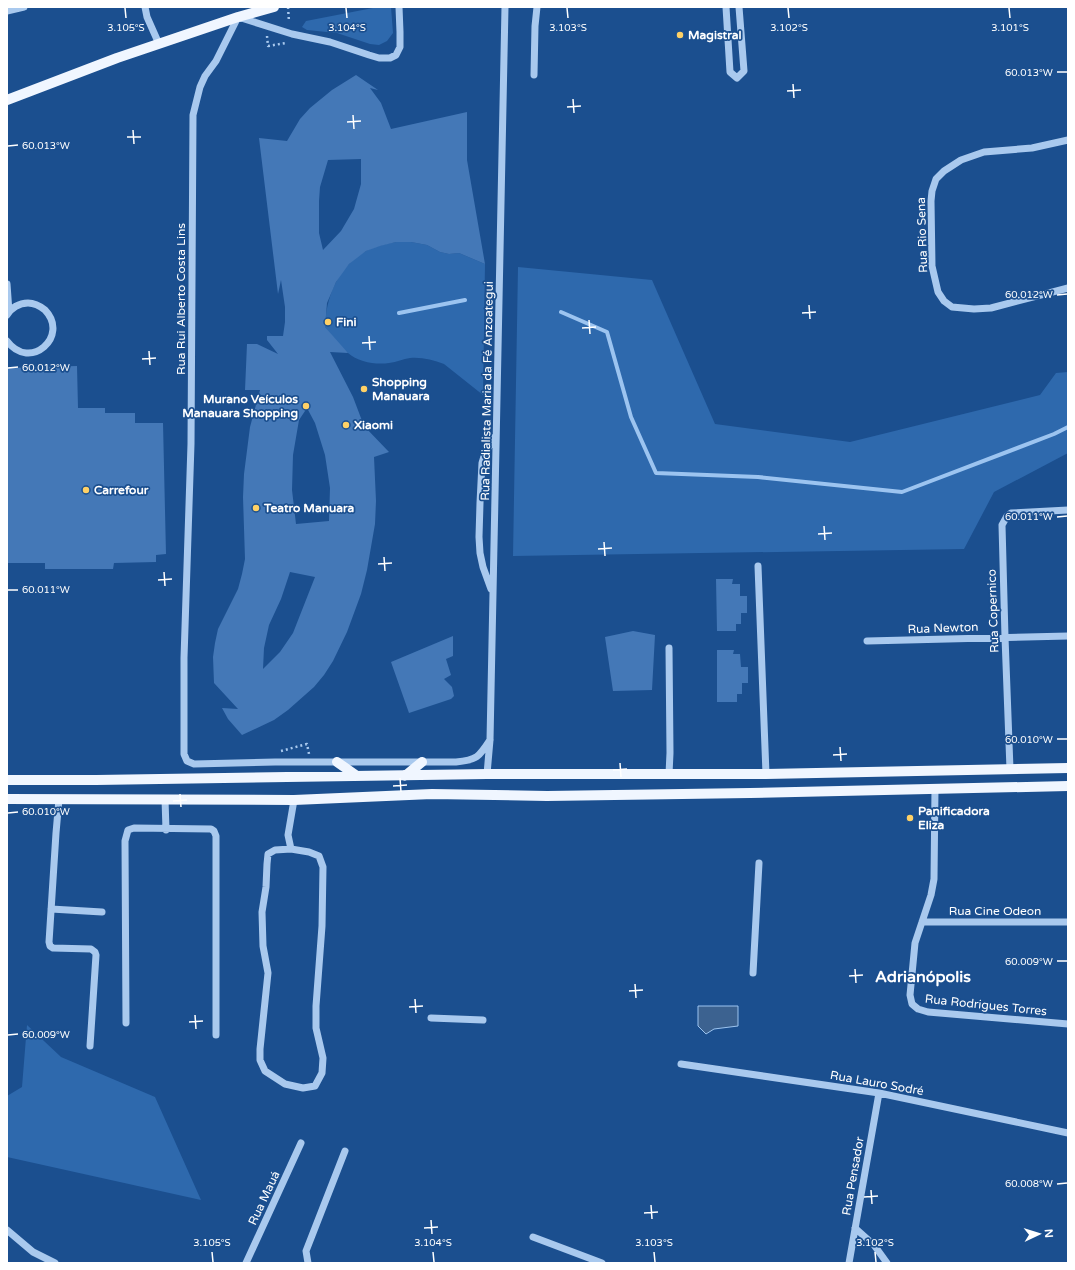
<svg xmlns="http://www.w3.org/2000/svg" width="1075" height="1270" font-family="'Varela Round',sans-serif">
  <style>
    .green { fill: #2e69ad }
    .water { fill: #3c6290; stroke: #9cc4f0 }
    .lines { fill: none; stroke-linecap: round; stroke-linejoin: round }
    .stream { stroke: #9cc4f0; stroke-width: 4 }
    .building { fill: #4478b7; fill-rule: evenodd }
    .path { stroke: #a9c9ee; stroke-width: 2.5; stroke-dasharray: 2 3; stroke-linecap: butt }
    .minor { stroke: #a9c9ee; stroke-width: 7 }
    .major { stroke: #f0f6ff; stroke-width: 10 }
    .ticks { fill: none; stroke: #fff; stroke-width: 1.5 }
    .poi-dot { fill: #ffd166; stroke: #1b4f8f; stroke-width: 1.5 }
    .labels { text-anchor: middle; stroke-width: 3.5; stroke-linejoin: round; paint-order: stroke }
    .poi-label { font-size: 12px; font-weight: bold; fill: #fff; stroke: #1b4f8f; text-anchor: start }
    .street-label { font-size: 12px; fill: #fff; stroke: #1b4f8f }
    .district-label { font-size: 16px; font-weight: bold; fill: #fff; stroke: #1b4f8f }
    .ticks-label { font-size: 10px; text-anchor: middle; fill: #fff; stroke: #1b4f8f; stroke-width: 3.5; stroke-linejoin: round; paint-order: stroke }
  </style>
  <rect width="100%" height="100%" fill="#1b4f8f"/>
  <!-- green -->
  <path class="green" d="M378 7H391L393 33 387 41 379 45 370 44 337 33 307 30 302 27 306 21Z
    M396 242H411L427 245 440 252 449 254 459 253 485 264 483 395 444 364C433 360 422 357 410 358 403 359 397 362 389 363 376 365 358 362 348 353 339 346 332 336 325 327 326 297 338 266 366 251 375 246 386 244 396 242Z
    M518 267 652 280 715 424 850 442 1040 395 1056 373 1068 372V453L994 492 964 549 513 556Z
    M27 1025 61 1057 155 1097 201 1200 7 1157V1096L22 1087Z"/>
  <!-- water -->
  <path class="water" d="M698 1006H738V1026L714 1029 706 1034 698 1026Z"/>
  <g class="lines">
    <!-- stream -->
    <path class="stream" d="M561 312 607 332 631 417 656 473 758 477 902 492 1054 434 1068 427
      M399 313 465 300"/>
  </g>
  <!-- building -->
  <path class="building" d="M356 75 378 90 370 88 381 103 391 129 467 112V160L485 264 459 253 449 254 440 252 427 245 411 242H396L380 246 366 251 349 264 336 282 327 303 325 327 348 353 330 352 353 397 364 426 389 452 374 457 376 501 375 524 367 570 361 594 347 632 333 661 324 675 314 687 288 710 274 720 242 735 228 719 222 708 238 709 214 683 213 657 215 643 218 629 238 589 242 574 245 559 243 497 244 474 250 427 260 390H245L247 344H257L278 354 267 340V336H283L285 322V307L281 280 278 294 259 138 287 141 300 119 310 108 332 90ZM361 159V184L354 209 341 231 323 250 319 233V201L320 187 328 160ZM307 408 315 423 325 455 330 488 329 521 296 524 292 490 293 455 299 420ZM290 572 315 577 293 633 280 652 263 669 264 648 269 625 281 599Z
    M77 366 78 408H105V413H135V423H163L166 554 156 555V562L114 563 113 569H45V563H7L8 368Z
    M716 579H733L732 584H740V596H747V613H741V624H736V631H717Z
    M633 631 655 635 652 690 613 691 605 637Z
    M453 636V656L446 659 451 675 444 679 452 687 454 696 451 699 409 713 391 662Z
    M717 650H734L733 654H740L741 667H748V683H742V694H737V702H717Z"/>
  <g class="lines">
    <!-- path -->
    <path class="path" d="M288 7 289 22
      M267 36 268 46 286 43
      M281 751 307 744 309 754"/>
    <!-- minor -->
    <path class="minor" d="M145 7 147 17 159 44
      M399 7 400 32V47L396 55 390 58H379L369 55 330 42 292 34 238 17 216 61 205 76 200 87 193 115 191 444 184 658V754L187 761 194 764 275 762H456C477 760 479 757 490 740
      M726 7 730 72 737 78 744 71 739 7
      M7 11 24 7
      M534 75 535 26 537 7
      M1068 140 1032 148 984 152 961 160 944 171 936 179 932 191 931 201 932 266 938 292 944 301 952 307 974 309 991 308 1068 288
      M7 284 9 312
      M7 315C11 308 19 303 28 303 34 303 40 306 45 310 70 336 30 372 7 341
      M758 566 766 774
      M491 589 483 567 480 553 479 537 480 503 482 463 485 453 496 435
      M867 641 1068 636
      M1010 769 1005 637 1002 525 1007 516 1011 513 1068 510
      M487 774 490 740 505 7
      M669 774 670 753 669 648
      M935 789 934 879 931 895 915 943 910 995 912 1004 918 1009 928 1012 1068 1024
      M59 799 56 833 49 942 50 946 53 948 91 949 95 952 96 955 90 1046
      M165 799 166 830
      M291 849 309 852 319 856 323 867 322 926 316 1006V1028L323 1058 322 1073 315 1086 303 1088 285 1084 265 1071 260 1060V1049L268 973 263 946 262 912 266 887 267 864 268 854 275 850Z
      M291 849 288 835 294 800
      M51 909 102 912
      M922 922H1068
      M753 973 759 863
      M431 1018 483 1020
      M126 1023 125 841 128 830 134 828 211 829 214 831 216 836V1035
      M681 1064 879 1093 1068 1133
      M855 1228 874 1245 887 1263
      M7 1230 33 1252 55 1263
      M533 1237 602 1263
      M246 1263 301 1143
      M308 1263 306 1251 345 1151
      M849 1263 879 1093"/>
    <!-- major -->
    <path class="major" d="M7 100 117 58 238 17 274 7
      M337 762 357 776
      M405 776 422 762
      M7 780H96L487 774H766L1068 768
      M7 799 294 800 432 794 547 796 750 793 1068 786"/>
  </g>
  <!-- ticks -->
  <path class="ticks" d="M125 8 126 18M346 8 347 18M567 8 568 18M788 8 789 18M1009 8 1010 18M1057 72H1067M793 84 794 98M787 91 801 90M573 99 574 113M567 107 581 106M353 115 354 129M347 122 361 121M133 130 134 144M127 137H141M8 146 18 145M1057 295 1067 294M809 305 810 319M802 313 816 312M589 320 590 334M582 328 596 327M369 336 370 350M362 343 376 342M149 351 150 365M142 359 156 358M8 368 18 367M1057 517 1067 516M824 526 825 540M818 534 832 533M604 542 605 556M598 549 612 548M384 557 385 571M378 564 392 563M164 572 165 586M158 580 172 579M8 590H18M1057 739H1067M840 747 841 761M833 755 847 754M620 763 621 777M613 770 627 769M400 778 401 792M393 786 407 785M180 794 181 807M173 801 187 800M8 813 18 812M1057 961H1067M855 969 856 983M849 976 863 975M635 984 636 998M629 991 643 990M415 999 416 1013M409 1007 423 1006M195 1015 196 1029M189 1022 203 1021M8 1035 18 1034M1057 1184 1067 1183M871 1190 872 1204M864 1197 878 1196M651 1205 652 1219M644 1213 658 1212M431 1220 432 1234M424 1228 438 1227M212 1252 213 1262M433 1252 434 1262M654 1252 655 1262M875 1252 876 1262"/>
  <!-- markers -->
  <g class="poi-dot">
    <circle cx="680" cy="35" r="4"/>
    <circle cx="328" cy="322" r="4"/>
    <circle cx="364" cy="389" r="4"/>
    <circle cx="306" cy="406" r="4"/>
    <circle cx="346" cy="425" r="4"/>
    <circle cx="86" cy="490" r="4"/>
    <circle cx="256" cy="508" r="4"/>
    <circle cx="910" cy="818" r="4"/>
  </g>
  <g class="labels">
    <!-- poi labels -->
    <g class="poi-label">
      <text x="688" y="39">Magistral</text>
      <text x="336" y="326">Fini</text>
      <text x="372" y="386">Shopping<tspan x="372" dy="14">Manauara</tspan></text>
      <text x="298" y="403" text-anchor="end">Murano Veículos<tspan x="298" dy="14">Manauara Shopping</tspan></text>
      <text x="354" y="429">Xiaomi</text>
      <text x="94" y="494">Carrefour</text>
      <text x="264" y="512">Teatro Manuara</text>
      <text x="918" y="815">Panificadora<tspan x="918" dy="14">Eliza</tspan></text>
    </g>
    <!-- street labels -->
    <g class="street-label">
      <text transform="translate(922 235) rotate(-92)" y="4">Rua Rio Sena</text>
      <text transform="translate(181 299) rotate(-90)" y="4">Rua Rui Alberto Costa Lins</text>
      <text transform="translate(487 391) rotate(-89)" y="4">Rua Radialista Maria da Fé Anzoategui</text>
      <text transform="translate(993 611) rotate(-92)" y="4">Rua Copernico</text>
      <text transform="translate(943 628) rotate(-2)" y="4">Rua Newton</text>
      <text x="995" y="915">Rua Cine Odeon</text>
      <text transform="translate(986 1005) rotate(6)" y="4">Rua Rodrigues Torres</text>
      <text transform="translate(877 1083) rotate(10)" y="4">Rua Lauro Sodré</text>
      <text transform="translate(853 1176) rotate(-80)" y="4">Rua Pensador</text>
      <text transform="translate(264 1198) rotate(-65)" y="4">Rua Mauá</text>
    </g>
    <!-- district labels -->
    <g class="district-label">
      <text x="923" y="982">Adrianópolis</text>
    </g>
  </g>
  <g class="ticks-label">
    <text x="126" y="31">3.105°S</text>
    <text x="347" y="31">3.104°S</text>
    <text x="568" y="31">3.103°S</text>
    <text x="789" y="31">3.102°S</text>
    <text x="1010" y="31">3.101°S</text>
    <text x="1029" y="76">60.013°W</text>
    <text x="46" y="149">60.013°W</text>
    <text x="1029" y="298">60.012°W</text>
    <text x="46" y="371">60.012°W</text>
    <text x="1029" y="520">60.011°W</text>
    <text x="46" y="593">60.011°W</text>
    <text x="1029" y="743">60.010°W</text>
    <text x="46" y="815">60.010°W</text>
    <text x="1029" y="965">60.009°W</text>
    <text x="46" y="1038">60.009°W</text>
    <text x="1029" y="1187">60.008°W</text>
    <text x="212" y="1246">3.105°S</text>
    <text x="433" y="1246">3.104°S</text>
    <text x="654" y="1246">3.103°S</text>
    <text x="875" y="1246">3.102°S</text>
  </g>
  <!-- border -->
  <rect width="1075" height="1270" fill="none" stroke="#ffffff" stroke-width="16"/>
  <!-- north arrow -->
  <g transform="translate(1039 1234) rotate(86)" stroke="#1b4f8f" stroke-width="3" paint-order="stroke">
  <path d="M0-3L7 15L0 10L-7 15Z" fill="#ffffff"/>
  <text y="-6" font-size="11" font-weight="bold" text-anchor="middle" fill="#ffffff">N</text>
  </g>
</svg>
